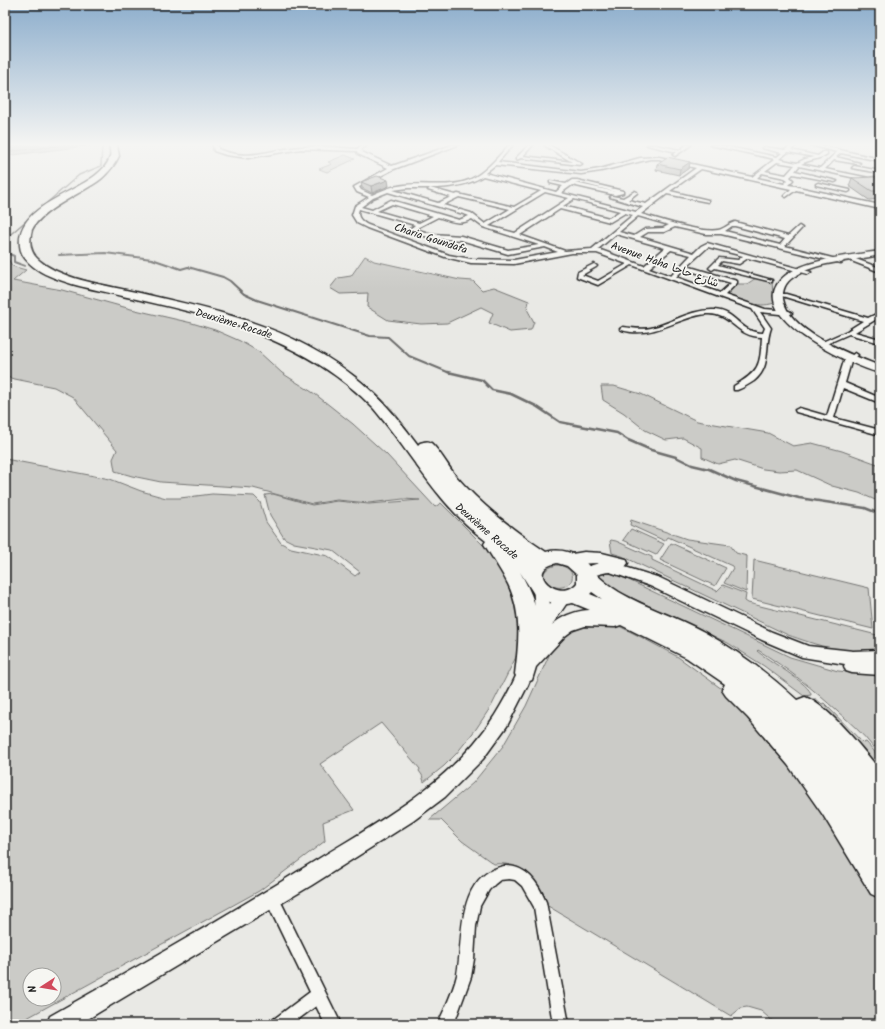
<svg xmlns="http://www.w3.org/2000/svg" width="885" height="1029" font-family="Kalam,'Playpen Sans Arabic',sans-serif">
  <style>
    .green { fill: #cbcbc7; stroke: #747472; fill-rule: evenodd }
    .water { fill: #a3a3a1; stroke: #6d6d6c }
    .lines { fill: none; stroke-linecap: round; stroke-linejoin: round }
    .shore { stroke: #525251; stroke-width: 1 }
    .stream-far2 { stroke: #6d6d6c; stroke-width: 1.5 }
    .stream-far1 { stroke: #6d6d6c; stroke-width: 2 }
    .stream { stroke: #6d6d6c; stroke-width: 2.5 }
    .street-casing { stroke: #1c1c1c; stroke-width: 3 }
    .secondary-casing { stroke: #1c1c1c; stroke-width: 3 }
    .highway-casing { stroke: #1c1c1c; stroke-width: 3 }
    .street { fill: #f6f6f2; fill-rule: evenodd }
    .secondary { fill: #f6f6f2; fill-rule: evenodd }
    .highway { fill: #f6f6f2; fill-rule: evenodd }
    .wall { fill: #9d9d9a; stroke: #1c1c1c }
    .shaded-wall { fill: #7f7f7d; stroke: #1c1c1c }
    .building { fill: #b6b6b3; stroke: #1c1c1c }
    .labels { text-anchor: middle; stroke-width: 3.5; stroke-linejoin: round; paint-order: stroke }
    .far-street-label { font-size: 11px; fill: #1c1c1c; stroke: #f6f6f2 }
  </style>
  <rect width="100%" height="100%" fill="#e9e9e5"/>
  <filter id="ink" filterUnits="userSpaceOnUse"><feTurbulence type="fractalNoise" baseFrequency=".025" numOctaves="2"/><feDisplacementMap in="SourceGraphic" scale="8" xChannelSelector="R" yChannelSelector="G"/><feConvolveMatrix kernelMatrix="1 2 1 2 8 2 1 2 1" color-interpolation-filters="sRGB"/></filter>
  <g filter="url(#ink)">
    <!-- green -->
    <path class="green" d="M119 155H120C112 190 21 203 29 246 33 264 56 272 72 277 106 285 140 293 175 302 252 321 324 342 383 400 403 420 417 445 433 468 456 498 484 523 514 545L512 547C482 524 454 499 432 469 413 443 398 417 375 395 321 342 248 321 177 303 141 295 106 286 71 277 55 272 32 264 28 246 20 202 112 191 119 155Z
      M345 155 355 159 327 172 319 169 332 164 328 162Z
      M5 253 12 266 26 270 13 281 62 290 131 309 192 323 215 330 240 341 259 352 282 373 315 394 353 424 387 455 435 507 441 503 491 553 514 588 522 620 517 655 492 705 476 729 456 754 444 766 424 782 422 775 419 771 420 769 381 723 320 764 354 810 323 822 325 841 259 891 16 1024H5V479L6 478 5 459 110 479 141 491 166 498H180L212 494 254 496 260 502 266 522 281 543 291 548 328 556 355 576 360 572 332 550 294 543 284 538 270 515 265 495 273 494 312 505 337 501 369 504 420 500 403 499 369 503 337 500 312 504 253 488 161 482 132 476 115 471 113 459 117 450 73 397 54 387 5 377ZM30 975H54V999H30Z
      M365 256 374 261 460 280 473 281 482 290 494 287 529 301 527 309 534 322 531 330 510 332 489 323 493 313 481 307 447 323 421 324 388 320 367 307 368 293 340 294 330 288 338 278 351 276Z
      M756 278 772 282 774 303C757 309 741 300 725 294L736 284H747Z
      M601 386H614L641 394 697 421 768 433 793 446 812 443 842 451 880 465V502L859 493 832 486 797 470 779 471 763 469 735 460 718 464 702 457V448L683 438 666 440 645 430 624 413 603 400Z
      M631 520 687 539 730 545 736 553 747 556 746 592 724 583 733 568 732 566 668 537 665 541 630 525Z
      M631 529 664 544 656 555 623 540Z
      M611 540 616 541 652 557V560L717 591 723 585 746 594 745 601 748 603 877 635 880 633 877 604H880V647C857 660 811 643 788 635L622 556 612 553 610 541Z
      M671 543 726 568 715 586 660 560Z
      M754 560 869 588 873 629 752 599Z
      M560 565C588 574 562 598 547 582 537 572 551 565 560 565Z
      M607 573 616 574 790 657 838 671 880 675V744L873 747C863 734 851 723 838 712 813 689 787 668 758 650L757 651C766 659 812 685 811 695L804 696 764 666 728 643 609 587 599 577 601 575Z
      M609 621 641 637 678 657 726 692 820 801 880 901V1024H776L761 1011 747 1007 741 1008 731 1016 548 906C541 880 523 861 494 864L462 841 441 820H429L473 783 503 746 526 706 556 640 568 629Z
      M812 699H816L822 704 824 703 863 743 866 742C879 756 880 758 880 777L811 701Z"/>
    <!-- water -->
    <path class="water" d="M5 145H94L5 156Z"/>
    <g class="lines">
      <!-- shore -->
      <path class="shore" d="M5 152 67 145"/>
      <!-- stream-far2 -->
      <path class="stream-far2" d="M6 245 5 239 79 175 101 166 102 145"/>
      <!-- stream-far1 -->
      <path class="stream-far1" d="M6 244 7 253 14 256V262L25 266
        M59 255 105 253 152 259 181 269 188 267 223 277 230 281 244 294 257 300 370 336 388 337 409 356 450 373"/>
      <!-- stream -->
      <path class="stream" d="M448 372 482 380 492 390 511 394 536 406 560 422 617 433 628 440 651 450 676 457 692 465 709 469 736 481 799 498 865 508 880 514"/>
      <!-- street casing -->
      <g class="street-casing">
        <path id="street" d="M213 145H218V149C249 162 270 149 301 147 319 145 339 148 357 149L362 145H368L361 149 362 152 392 166 452 145H458L394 169 359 187 361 190 372 195C381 191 389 187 398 186 422 181 447 189 469 180 485 173 497 158 509 145H513L498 162 581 172 600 169 640 158 659 157 752 177 775 159 710 145H719L777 157 782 153 762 148 764 147 785 150 791 145H796L791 150 818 156 823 152H827V154C819 160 810 159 801 164L820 168 837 152 810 145H818L880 159V161L841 153 836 157 860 163 858 164 834 160 825 169 869 178 874 177 880 178V180H875L870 181 799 166 795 171 837 181 835 182 793 174 790 177 793 180 788 185 796 186 798 187 880 205V209L796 190 786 197 784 196 791 189 701 169 670 191 708 200V202L667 194 641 214C659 219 700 233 718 230 724 229 728 224 735 222L788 236 799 226 802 228 801 229 785 246 844 261 841 263 721 234H706L675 227 664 232H648L640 237 694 253 701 246 707 243 811 272 808 274 748 258 739 264 722 261 718 265 772 280V282L715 268 712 270 709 268 719 258 738 260 743 256 708 247 687 266 737 281V283L725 295 765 309 789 311 792 313 789 315 760 312 771 328C764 346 772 367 754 381 749 384 743 388 737 390H734V386C760 371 760 366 762 337 735 337 732 312 706 314 680 317 659 335 631 332 627 331 623 331 620 329L623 327C632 328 642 330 651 328 672 323 691 309 714 310 737 311 739 333 763 333L765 328 752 309 632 265 598 285 577 277 578 272 594 264 597 266 596 267 582 275 598 281 627 264 597 253H572L514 264 471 263 445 257 367 228 357 223 352 215 355 206 369 197 357 192 354 187 388 168 358 154 357 151 301 149 248 158 226 155 214 151ZM788 152H789L814 157 805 159 797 163 779 159ZM650 159H659L696 168 646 204 628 200 637 193V192L635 191 623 198 612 196 610 197 643 207 636 212 561 193 572 185 615 195 623 193V191L577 180H572L566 184 550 181V183L563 186 556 192 485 173 495 165 581 174 601 171ZM777 162 795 165 786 175 765 171ZM762 173 785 178 788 180 784 184 757 178ZM483 176 541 191 514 207 458 194 455 195 430 188C449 188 467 186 483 176ZM577 182 616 192 575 183ZM408 188H430L428 190 451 197 438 203 393 190ZM388 192 467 215 469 216 459 220 391 200 372 210 361 207 373 198ZM545 192 569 198 515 233 489 226ZM459 197 510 209 485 224 471 213 443 205ZM574 199 620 211 609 218 563 206ZM392 204 433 216 419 223 377 211ZM359 209 415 225 410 229V231L431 238 461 240 508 254 545 247 558 252 514 260 471 259 449 255 368 225C361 221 356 217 359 209ZM560 209 610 222 625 213 633 215 592 249 565 251 520 235ZM638 216 669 225 663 228 645 229 634 236 619 232ZM438 217C450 221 460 226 472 219L483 227 539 245 508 250 461 236 432 234 415 229ZM732 226H735L785 239 780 245 725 231ZM616 234 665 248 644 266 598 249ZM671 250 691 255 671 276 649 268ZM684 269 731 283 720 293 676 277Z
          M529 145H533L523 156 572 162 544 145H549L582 164 580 165 521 158 516 160V158Z
          M647 145H656L680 150 686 145H691L675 156 673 155 677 152Z
          M854 166 880 171V173L852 168Z
          M818 183 850 190V191L848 192 816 185V184Z
          M849 258H853L880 268V272L849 260Z
          M782 294H786L868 318 880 312V317L855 332 880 339V343L849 334 824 345H820V343L847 331 863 321 782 296Z
          M855 353 858 355 851 362 845 383 880 398V403L843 388 834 418 880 430V435L796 412 795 410 799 408 827 416 844 361Z
          M504 866C527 865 538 883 546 902L569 1024H553L534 907 522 886 515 880 509 879 500 880 495 884 489 890 480 906 476 926 474 959 471 977 454 1024H438C445 1008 453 992 457 975 464 939 455 876 504 866Z
          M272 892 277 894 341 1024H325L316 1006 292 1024H271L274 1019 310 992 265 899 267 894Z"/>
      </g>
      <!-- secondary casing -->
      <g class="secondary-casing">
        <path id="secondary" d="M880 251V255C853 261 821 261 797 275 787 280 782 288 783 299 789 332 852 355 880 366V373C852 366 736 314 786 275 807 259 854 255 880 251Z
          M584 552 602 553 626 559 628 563 625 567 660 578 772 632 808 646 853 651 880 650V675L852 673 846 671 844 666 845 664 802 657 762 640 650 586 610 572C599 572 590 580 580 577L578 573 580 569 599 563 571 564 566 563 564 559 566 555Z
          M540 583 545 585 550 604C555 596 559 590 569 593L571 597 552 625 528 685 507 726 483 759 445 797 413 821 312 885 101 1011 80 1024H47L50 1016C138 967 225 917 310 864 378 822 451 784 495 715 509 693 520 669 529 644 531 639 534 634 536 629 538 618 531 593 535 585Z"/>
      </g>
      <!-- highway casing -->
      <g class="highway-casing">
        <path id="highway" d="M109 145H117L119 156C114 166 109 172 101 179 85 192 33 213 31 234 29 245 31 254 40 261 62 280 111 286 140 293 196 306 255 318 307 346 356 372 385 400 418 445L420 443C424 442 428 440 431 443 439 450 448 466 455 475 481 505 513 530 546 552 558 549 567 551 578 556 586 561 589 567 595 573 602 580 611 587 619 592 646 608 677 617 704 632 738 651 769 674 797 700L805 697C829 706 863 750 880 770V898L871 894 823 815 788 765 748 718 726 696 722 690 725 684 687 658 621 625 615 627 585 626 573 630 565 636 536 667 532 680 525 683 518 680 515 674C519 642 522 613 508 584 501 570 492 557 484 544L486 541C438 505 412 454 374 409 342 375 303 353 261 335 216 316 166 306 118 295 94 289 68 285 45 274 35 269 21 259 20 246 15 198 100 191 110 157 111 154 110 149 109 145ZM557 563 567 566 577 575V583C560 604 522 570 557 563ZM520 572 534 594 543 600 561 605 573 603 590 610C568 611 553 622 539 637 540 613 532 593 520 572ZM592 592 602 599 590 594Z"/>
      </g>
      <!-- street -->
      <use href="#street" class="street"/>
      <!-- secondary -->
      <use href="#secondary" class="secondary"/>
      <!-- highway -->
      <use href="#highway" class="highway"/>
    </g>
    <!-- wall -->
    <path class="wall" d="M690 162 689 168 679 175 656 170 657 164Z
      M852 178 880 180V199L869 200 849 186Z
      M361 182 389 186 372 193 362 188Z"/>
    <!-- shaded-wall -->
    <path class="shaded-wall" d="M690 162 689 168 679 175 680 169Z
      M388 180 389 186 372 193 371 186Z"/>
    <!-- building -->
    <path class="building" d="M667 157 690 162 680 169 657 164Z
      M377 176 388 180 371 186 361 182Z
      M874 177 878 180H880V191H872L852 178Z"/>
  </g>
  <!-- sky -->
  <linearGradient id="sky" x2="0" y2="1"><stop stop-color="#8cadcc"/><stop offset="0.5" stop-color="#f5f5f3"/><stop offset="1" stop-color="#f5f5f3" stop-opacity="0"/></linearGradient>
  <rect width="885" height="289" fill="url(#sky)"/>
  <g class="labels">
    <!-- far-street labels -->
    <g class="far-street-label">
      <text transform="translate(431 238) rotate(18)" y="4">Charia Goundafa</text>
      <text transform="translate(665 264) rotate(20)" y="4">Avenue Haha شارع حاحا</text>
      <text transform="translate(234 323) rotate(17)" y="4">Deuxième Rocade</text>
      <text transform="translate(487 531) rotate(41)" y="4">Deuxième Rocade</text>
    </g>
  </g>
  <!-- margin -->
  <rect width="885" height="1029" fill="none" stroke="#f6f6f2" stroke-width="20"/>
  <rect x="10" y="10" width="865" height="1009" fill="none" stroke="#1c1c1c" stroke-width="1.5" filter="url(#ink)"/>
  <!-- north arrow -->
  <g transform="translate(42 987) rotate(258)"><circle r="19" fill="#f6f6f2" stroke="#9f9f9c"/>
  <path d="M0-3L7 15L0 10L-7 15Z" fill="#d1495b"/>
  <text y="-6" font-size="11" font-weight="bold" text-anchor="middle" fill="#1c1c1c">N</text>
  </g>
</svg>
